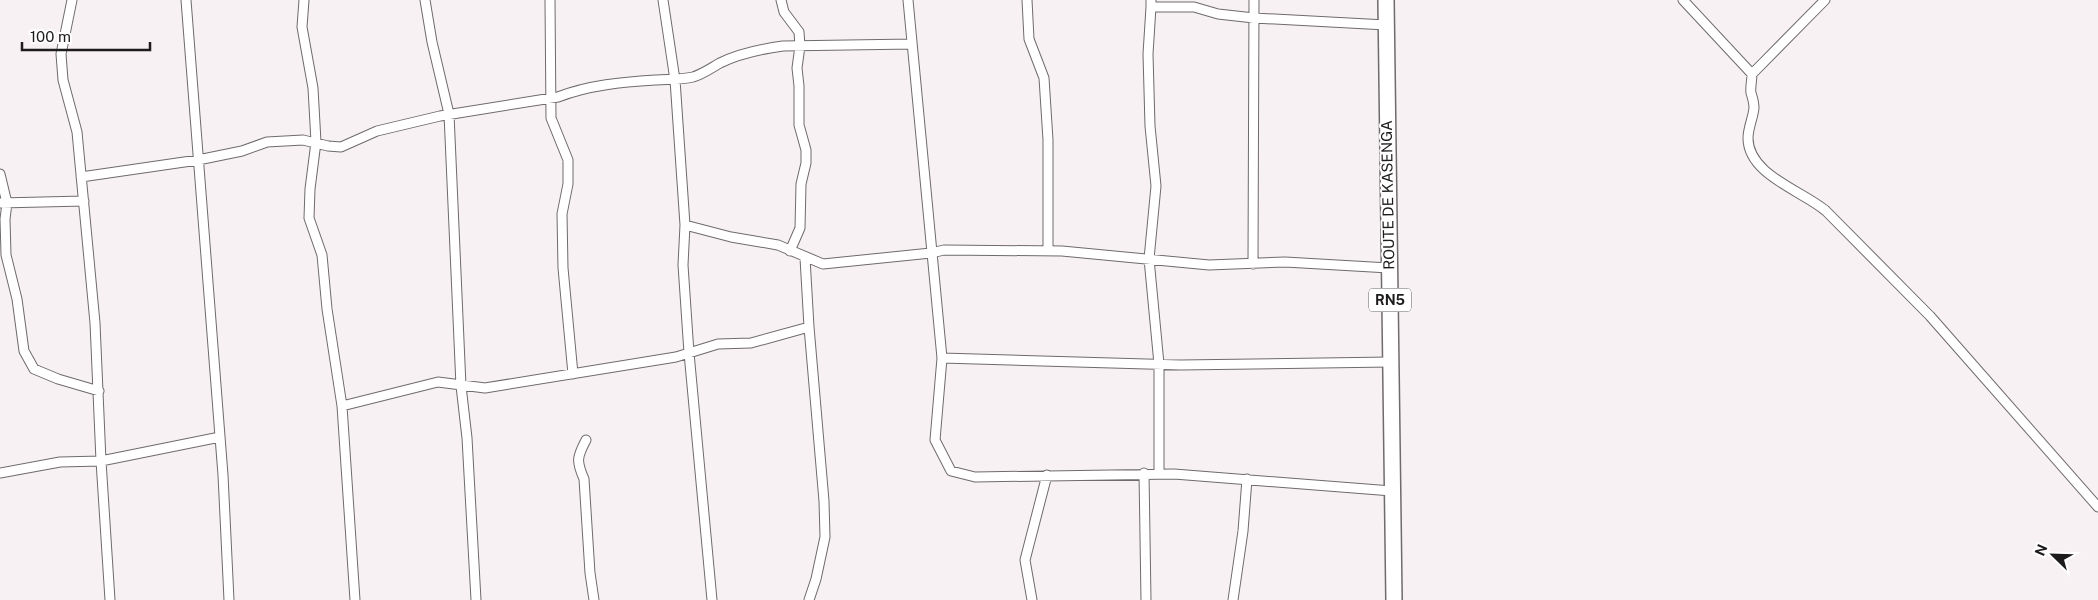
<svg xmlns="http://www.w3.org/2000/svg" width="2098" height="600" font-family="'Public Sans',sans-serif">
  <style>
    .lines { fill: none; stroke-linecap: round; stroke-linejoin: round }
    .street-casing { stroke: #6f6a6c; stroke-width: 11 }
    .highway-casing { stroke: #6f6a6c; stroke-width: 18 }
    .street { stroke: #fff; stroke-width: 9 }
    .highway { stroke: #fff; stroke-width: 15 }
    .labels { text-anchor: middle; stroke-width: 4; stroke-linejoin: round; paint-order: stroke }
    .shield { fill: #fff; stroke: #615f60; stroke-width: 1 }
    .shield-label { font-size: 14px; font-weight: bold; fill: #1d1b1c }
    .street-label { font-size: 15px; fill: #1d1b1c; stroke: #fff }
  </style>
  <rect width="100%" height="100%" fill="#f7f1f4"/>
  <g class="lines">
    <!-- street casing -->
    <g class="street-casing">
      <path id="street" d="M72 0 61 54 63 80 77 132 95 323 101 461 110 600
        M186 0 223 475 229 600
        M304 0 302 27 313 88 316 142 310 189 309 218 322 255 327 309 342 406 355 600
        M425 0 432 42 449 114 461 386 467 438 476 600
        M550 0 551 118 568 160V184L562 214 563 268 573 374
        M663 0 675 80 685 225 683 265 689 353 712 600
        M781 0 784 12 799 32 800 46 797 68 799 86V125L806 150V163L801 184 800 228 790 251
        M908 0 942 358 935 440 951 471 975 477 1174 474 1392 491
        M1027 0 1029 39 1044 78 1048 140V250
        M1151 0V7H1194L1218 14 1254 18 1386 25
        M1683 0 1752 74C1752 80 1750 88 1751 93 1753 99 1754 102 1754 108 1753 118 1748 128 1748 138 1748 175 1803 191 1826 211L1930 316 2098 507
        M1151 7 1148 54 1150 126 1156 186 1149 259 1159 364V473
        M1752 74 1825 0
        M0 174 7 203 5 219 6 255 17 299 24 351 34 369 58 379 99 391
        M81 177 198 160 242 151 267 142 303 140 328 146 341 147 377 131 440 116 558 97C589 85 623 82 655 80 668 79 680 80 693 77 703 74 711 68 720 63 740 53 761 49 783 46L912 44
        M0 203 84 201
        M685 225 731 237 778 245 823 264 931 253 944 250 1062 251 1209 265 1285 262 1389 268
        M805 258 809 327 824 501 825 537 816 579 809 600
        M1253 264 1254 0
        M942 358 1181 365 1390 362
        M342 406 438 382 485 388 676 357 718 344 751 343 809 327
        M586 440C577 457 576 461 584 479L590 573 594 600
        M0 473 60 462 101 461 220 437
        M1144 473 1146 600
        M1032 600 1025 560 1047 475
        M1233 600 1243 531 1247 479"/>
    </g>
    <!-- highway casing -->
    <g class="highway-casing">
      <path id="highway" d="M1386 0 1394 600"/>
    </g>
    <!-- street -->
    <use href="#street" class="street"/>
    <!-- highway -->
    <use href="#highway" class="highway"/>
  </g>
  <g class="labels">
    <!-- shield labels -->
    <rect class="shield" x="1369" y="288.5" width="42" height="23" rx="4"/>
    <g class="shield-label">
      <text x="1390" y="305">RN5</text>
    </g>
    <!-- street labels -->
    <g class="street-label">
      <text transform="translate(1388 195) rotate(-91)" y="5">ROUTE DE KASENGA</text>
    </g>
  </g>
  <!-- north arrow -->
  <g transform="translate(2053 555) rotate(293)" stroke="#ffffff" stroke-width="4" paint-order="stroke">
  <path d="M0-4L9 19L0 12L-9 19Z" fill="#1d1b1c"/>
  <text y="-8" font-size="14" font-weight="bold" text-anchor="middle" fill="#1d1b1c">N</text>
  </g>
  <!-- scale -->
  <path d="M22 42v8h128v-8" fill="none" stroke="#1d1b1c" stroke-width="2.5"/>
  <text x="30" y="42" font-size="15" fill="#1d1b1c" stroke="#ffffff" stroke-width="4" paint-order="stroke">100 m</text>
</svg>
